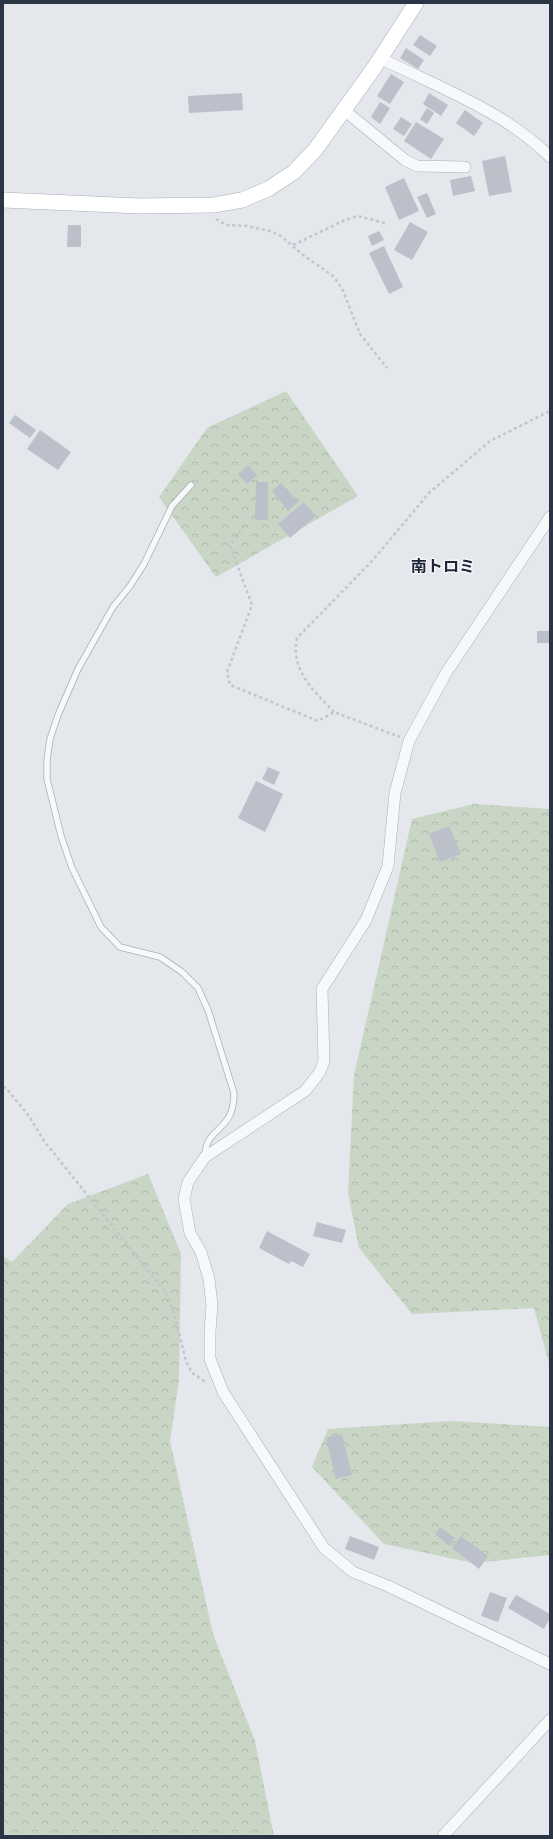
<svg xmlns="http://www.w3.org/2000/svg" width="553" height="1839" font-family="'Open Sans','Noto Sans JP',sans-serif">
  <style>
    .forest { fill: url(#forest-crowns) }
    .building { fill: #bbc0ca }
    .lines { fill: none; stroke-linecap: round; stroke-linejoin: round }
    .lane-casing { stroke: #a9aeb7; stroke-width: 7 }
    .street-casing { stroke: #a9aeb7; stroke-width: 12 }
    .secondary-casing { stroke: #a9aeb7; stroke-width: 16 }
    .path { stroke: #c2c5cb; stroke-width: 2.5; stroke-dasharray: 3 3; stroke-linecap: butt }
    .lane { stroke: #f7f8fa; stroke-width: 5.5 }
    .street { stroke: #f7f8fa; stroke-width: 11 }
    .secondary { stroke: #fff; stroke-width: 15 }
    .labels { text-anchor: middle; stroke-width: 3; stroke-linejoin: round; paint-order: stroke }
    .quarter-label { font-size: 16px; font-weight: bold; fill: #1d2536; stroke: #f4f6f9 }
  </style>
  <defs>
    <pattern id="forest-crowns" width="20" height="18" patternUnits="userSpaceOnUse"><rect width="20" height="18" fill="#c9d6c5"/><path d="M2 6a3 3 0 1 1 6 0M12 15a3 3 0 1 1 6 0" fill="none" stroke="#adb8ab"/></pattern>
  </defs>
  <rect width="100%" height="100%" fill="#e4e7ec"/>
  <!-- forest -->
  <path class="forest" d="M286 391 358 496 216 577 159 497 207 428Z
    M474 804 550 809V1367L534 1308 412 1314 359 1248 348 1193 354 1075 412 819Z
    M148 1174 181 1254 179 1380 170 1441 213 1634 255 1741 274 1836H3V1256L12 1262 68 1204Z
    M452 1421 550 1427V1555L473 1563 384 1544 312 1467 328 1429Z"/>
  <!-- building -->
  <path class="building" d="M420 35 437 46 430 56 413 45Z
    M406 48 424 60 418 69 400 58Z
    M391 74 404 82 390 104 377 96Z
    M242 93 243 110 189 113 188 96Z
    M429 93 448 105 441 116 423 104Z
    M380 102 390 108 380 124 371 117Z
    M427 108 434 113 427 124 420 119Z
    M465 110 483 123 474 136 456 123Z
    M401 117 412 124 404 136 393 129Z
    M416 122 444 139 431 159 404 141Z
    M505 156 512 192 489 196 482 161Z
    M471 176 475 191 453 196 450 180Z
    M404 178 419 211 399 220 385 187Z
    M427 193 436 214 427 218 417 197Z
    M410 222 428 232 412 260 394 250Z
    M68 225H81V247H67Z
    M379 231 384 240 372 246 368 236Z
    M384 246 403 287 389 294 369 253Z
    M15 415 36 430 30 438 9 423Z
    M40 430 71 452 58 470 27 449Z
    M248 465 257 475 247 484 238 474Z
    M256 482H268V520H255Z
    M281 483 298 502 288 511 272 491Z
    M304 502 316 516 290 538 278 524Z
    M537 631H550V643H537Z
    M268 767 280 772 274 785 262 779Z
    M256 781 283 794 265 832 238 818Z
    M449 826 461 854 440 862 429 834Z
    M317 1222 346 1230 342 1243 313 1236Z
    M267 1231 310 1254 303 1267 291 1261 289 1264 259 1248Z
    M342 1434 352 1475 336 1479 326 1438Z
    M440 1527 455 1538 449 1546 435 1534Z
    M350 1536 379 1547 374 1560 345 1549Z
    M461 1536 488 1556 479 1569 452 1548Z
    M490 1592 507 1598 498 1622 481 1616Z
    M516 1595 550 1614V1618L544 1629 508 1608Z"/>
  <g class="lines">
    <!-- lane casing -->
    <g class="lane-casing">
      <path id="lane" d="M191 485 172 506 144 564 130 586 113 607 78 669 58 715 50 739 47 760V779L61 836 72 868 101 927 120 947 160 957 182 972 198 988 208 1010 234 1093C234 1102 233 1112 227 1120 216 1135 206 1135 205 1156"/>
    </g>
    <!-- street casing -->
    <g class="street-casing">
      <path id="street" d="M380 58C436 86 506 112 550 157
        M344 110 405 160 417 166 465 167
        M550 517 446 673 409 741 395 793 388 866 366 920 322 989 324 1061 320 1072 305 1091 205 1157 188 1182 184 1199 190 1233 201 1252 209 1279 212 1305 210 1331V1359L223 1392 324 1548 353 1572 388 1586 550 1664
        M443 1836 550 1720"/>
    </g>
    <!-- secondary casing -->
    <g class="secondary-casing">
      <path id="secondary" d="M3 200 139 206 214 205 242 200 268 189 294 172 315 150 374 68 416 3"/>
    </g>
    <!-- path -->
    <path class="path" d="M216 219 226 225 247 226 270 231 281 236 303 255 333 276 342 288 360 334 387 368
      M293 245 345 220 358 216 385 223
      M244 526 230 545 252 605 227 672 230 685 318 721 334 712 400 737
      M334 712C314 691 290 670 297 638L373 560 429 493 490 441 550 411
      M3 1087 6 1088 29 1116 44 1141 166 1293 175 1317 186 1361 192 1373 207 1383"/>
    <!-- lane -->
    <use href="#lane" class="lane"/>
    <!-- street -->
    <use href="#street" class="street"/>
    <!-- secondary -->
    <use href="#secondary" class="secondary"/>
  </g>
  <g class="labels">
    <!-- quarter labels -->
    <g class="quarter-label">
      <text x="443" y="572">南トロミ</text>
    </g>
  </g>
  <!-- border -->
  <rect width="553" height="1839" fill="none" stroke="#2b3445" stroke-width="8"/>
</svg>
